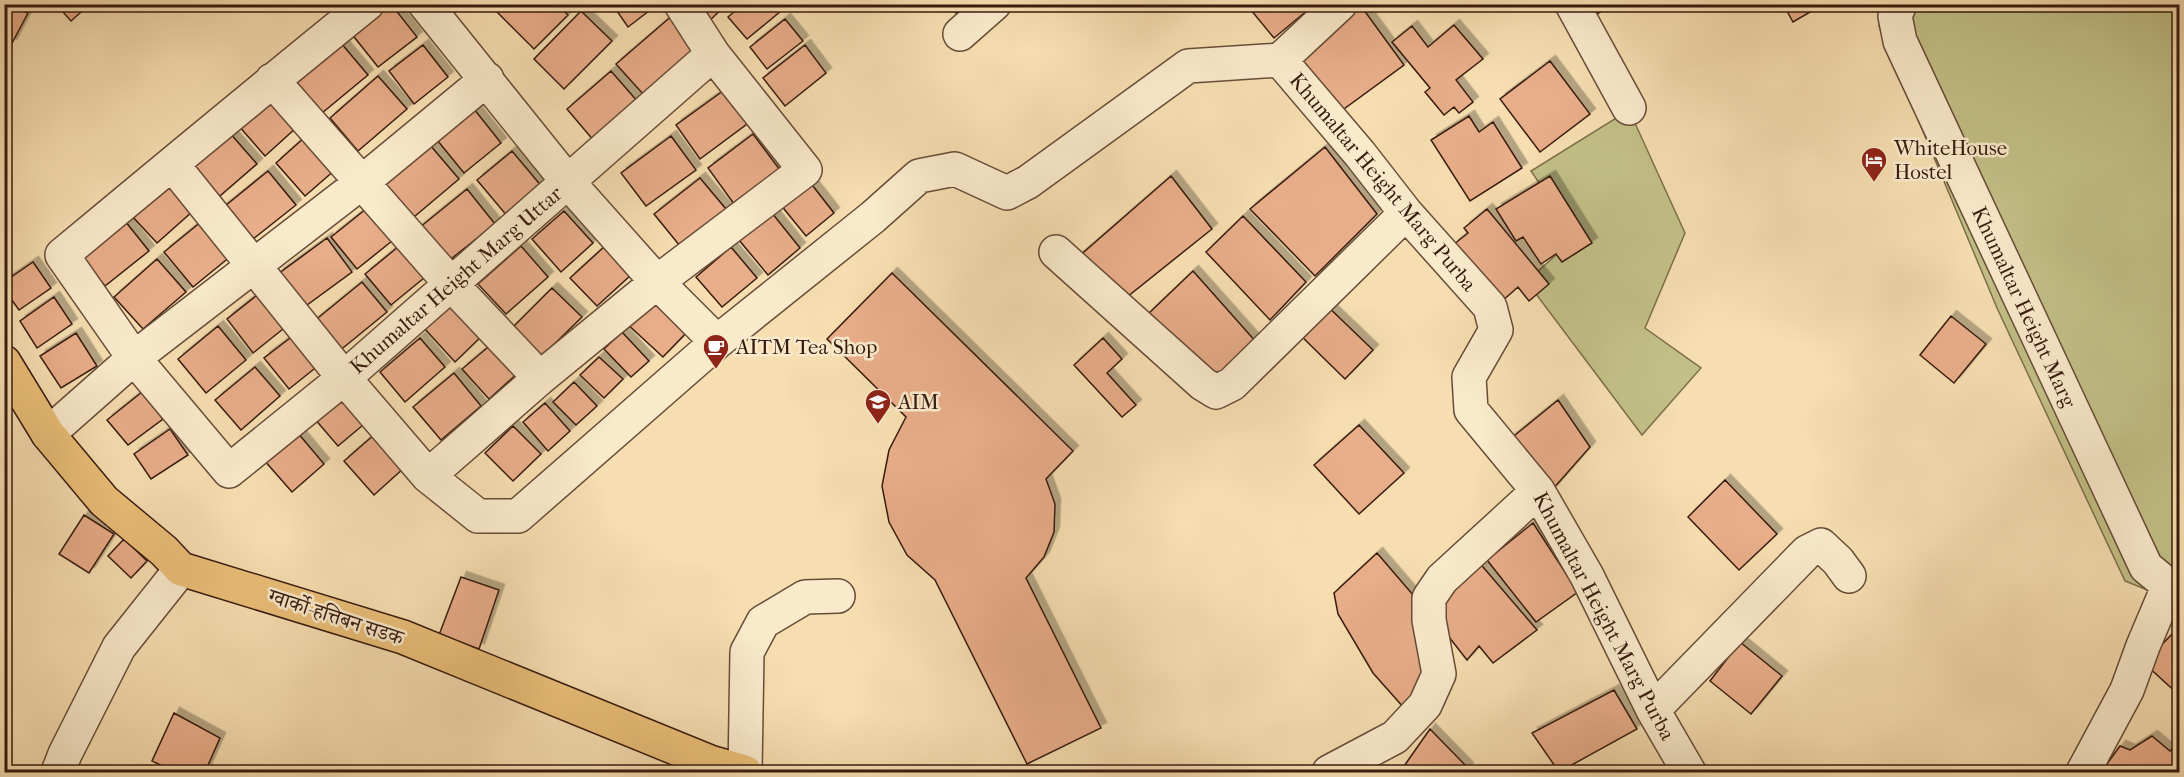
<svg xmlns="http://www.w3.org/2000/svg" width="2184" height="777" font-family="'IM FELL French Canon','Noto Serif Devanagari',serif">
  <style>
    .green { fill: #c2c087; stroke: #7d6e4b; stroke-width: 1.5 }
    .building { fill: #e8ad89; stroke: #381b0f; stroke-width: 1.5; filter: url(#shadow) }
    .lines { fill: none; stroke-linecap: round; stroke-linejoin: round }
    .minor-casing { stroke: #684c38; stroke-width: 36 }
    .major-casing { stroke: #381b0f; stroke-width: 36 }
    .minor { stroke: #f9eacc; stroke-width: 33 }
    .major { stroke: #ebbf78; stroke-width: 33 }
    .labels { text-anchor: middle; stroke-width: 5; stroke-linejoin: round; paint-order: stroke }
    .poi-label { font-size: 21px; fill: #381b0f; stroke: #f9eacc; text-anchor: start }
    .street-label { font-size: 21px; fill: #381b0f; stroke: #f9eacc }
  </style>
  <defs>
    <filter id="shadow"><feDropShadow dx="5.5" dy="-5.5" stdDeviation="0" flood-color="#0004"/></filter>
  </defs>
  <rect width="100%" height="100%" fill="#f6deb1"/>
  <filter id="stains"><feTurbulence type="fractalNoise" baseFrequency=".00333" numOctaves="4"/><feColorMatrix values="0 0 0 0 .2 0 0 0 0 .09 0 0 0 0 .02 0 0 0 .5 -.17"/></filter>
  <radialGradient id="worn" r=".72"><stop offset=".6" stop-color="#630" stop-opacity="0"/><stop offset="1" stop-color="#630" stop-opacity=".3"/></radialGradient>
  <!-- green -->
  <path class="green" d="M1887 5H2179V603L2125 581 1997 308 1879 26Z
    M1629 110 1685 233 1645 328 1701 368 1642 435 1536 294V273L1576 237 1531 171Z"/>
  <!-- building -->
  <path class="building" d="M4 4H9L28 13 11 45 4 41Z
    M56 4H90L71 21Z
    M388 4H391L417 37 378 67 351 33Z
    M502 4H557L568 15 534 49 496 11Z
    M612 4H658L628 27Z
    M691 4H727L708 22Z
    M743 4H775L781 11 747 39 728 17Z
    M947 4H980L963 20Z
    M1246 4H1315L1274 38Z
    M1580 4H1612L1590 19Z
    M1783 4H1824L1793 22Z
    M1361 6 1404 65 1337 114 1293 56Z
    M581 11 612 41 564 89 534 59Z
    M674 14 700 44 643 94 616 64Z
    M785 19 803 41 767 69 750 47Z
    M1454 25 1483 59 1456 80 1473 102 1459 113 1454 107 1444 115 1425 92 1430 88 1392 42 1412 26 1428 47Z
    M341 43 368 75 322 113 295 81Z
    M423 45 448 77 414 104 389 71Z
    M805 45 826 73 785 106 763 78Z
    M1550 61 1590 114 1540 152 1500 99Z
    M611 71 638 102 594 141 567 109Z
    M378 76 407 109 358 151 330 118Z
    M723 91 747 124 700 159 676 125Z
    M270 97 297 127 265 156 238 125Z
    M470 104 501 143 464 173 433 135Z
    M1469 116 1479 132 1493 122 1522 168 1470 201 1431 140Z
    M229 132 257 164 213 202 186 170Z
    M753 134 780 170 734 204 708 168Z
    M306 136 336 169 305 196 276 163Z
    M671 136 696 170 646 206 621 173Z
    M430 145 459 179 408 222 379 187Z
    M1325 147 1377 214 1315 276 1250 209Z
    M512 151 543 188 508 217 477 180Z
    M268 171 296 205 248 243 220 210Z
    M1171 176 1212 229 1127 297 1077 258Z
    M1550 176 1592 243 1562 262 1556 254 1541 264 1523 237 1516 241 1496 209Z
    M700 178 726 209 680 246 654 214Z
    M809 181 834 213 806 236 780 204Z
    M167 183 193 211 157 243 131 215Z
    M467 189 495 224 442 266 414 232Z
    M366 209 392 241 357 269 331 237Z
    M1487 209 1549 284 1529 301 1518 287 1501 302 1453 245 1468 233 1464 228Z
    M564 211 593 243 561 272 532 239Z
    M772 213 800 248 768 275 739 240Z
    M1243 216 1306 282 1270 320 1206 252Z
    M125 221 149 251 105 286 81 257Z
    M202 221 231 256 193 287 164 252Z
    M327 238 352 272 303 308 278 274Z
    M521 246 548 277 506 314 478 284Z
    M605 246 632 274 597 306 570 278Z
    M398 247 424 278 391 305 365 274Z
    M731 247 757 278 722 307 696 277Z
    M157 259 186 292 143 329 114 297Z
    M33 262 51 288 19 310 4 289V282Z
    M1193 271 1257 343 1217 379 1147 315Z
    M892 273 1073 451 1046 479 1055 504 1054 532 1044 557 1026 578 1101 728 1027 764 935 580 907 555 889 522 882 486 889 450 906 417 827 339Z
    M362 282 387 312 338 352 313 322Z
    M552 288 582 317 540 358 512 328Z
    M261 292 288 325 253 353 227 319Z
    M651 295 689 330 663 357 625 322Z
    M54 297 72 324 37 348 20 321Z
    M456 298 487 331 455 362 424 328Z
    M1322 301 1373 350 1345 379 1294 329Z
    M1951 316 1986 344 1954 383 1920 355Z
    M218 326 246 360 206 393 178 359Z
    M622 332 649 361 631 377 604 349Z
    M76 333 97 366 61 388 40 356Z
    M294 335 319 365 289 389 264 358Z
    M420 338 445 367 405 402 380 372Z
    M1103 338 1122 359 1107 373 1136 405 1122 417 1074 365Z
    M493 343 519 372 489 399 462 369Z
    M599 357 623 379 604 398 580 375Z
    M255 367 280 396 241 430 215 400Z
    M454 373 481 406 441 440 413 407Z
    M574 382 597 406 576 425 553 402Z
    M142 392 163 419 128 445 107 420Z
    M345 392 369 420 338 446 314 418Z
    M1558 400 1590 447 1552 490 1509 440Z
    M545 403 570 431 548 451 523 422Z
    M1359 425 1404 473 1359 514 1314 465Z
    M513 426 541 454 513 481 485 453Z
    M170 429 188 455 151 479 134 454Z
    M297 432 324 464 292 492 264 460Z
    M375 434 405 467 374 495 344 461Z
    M1725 480 1777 534 1739 570 1688 517Z
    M84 515 114 534 89 573 59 554Z
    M1533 523 1578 592 1536 622 1487 560Z
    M124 539 147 561 131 578 108 556Z
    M1377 553 1420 603 1425 651 1422 688 1405 709 1373 673 1338 614 1334 593Z
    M1477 560 1537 630 1493 663 1479 646 1467 660 1438 623V599Z
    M461 577 499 590 479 649 439 635Z
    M2175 631 2180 636V696L2144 663Z
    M1740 642 1782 676 1751 714 1710 681Z
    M1614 690 1637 729 1559 772 1532 733Z
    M174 713 220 738 205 772H175L152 761Z
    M1430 729 1468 768 1465 772H1405L1402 769Z
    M2152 736 2170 751 2180 742V772H2101L2120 746 2130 750Z"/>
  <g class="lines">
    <!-- minor casing -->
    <g class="minor-casing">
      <path id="minor" d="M425 4 568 182 657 282 717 342 873 217 919 176 955 169 1007 193 1028 182 1188 66 1280 60 1340 4
        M681 4 713 54
        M1572 4 1629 108
        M1900 4 1895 16 1900 41 2146 567 2180 595
        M960 34 994 4
        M1280 60 1360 154 1406 213 1490 307 1496 330 1469 377 1471 410 1538 491 1587 576 1653 710 1689 772
        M272 80 452 285 540 378
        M172 164 344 378 428 476 540 378 657 282 805 170 713 54 344 378 229 471 134 358 62 255C163 171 264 87 367 4
        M1056 252 1203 384 1216 392 1232 384 1406 213
        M48 434 134 358 361 183 487 79
        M428 476 478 516H518L717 342
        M1653 710 1807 552 1821 545 1838 561 1849 576
        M58 772 65 754 119 647 181 569
        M745 772 747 652 763 622 805 597 838 596
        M1329 772 1395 737 1425 705 1439 674 1429 620V598L1442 579 1538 491
        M2083 772 2127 690 2143 646 2168 587"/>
    </g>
    <!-- major casing -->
    <g class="major-casing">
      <path id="major" d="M4 362 48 434 104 501 164 551 181 569 403 637 710 762 745 772"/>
    </g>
    <!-- minor -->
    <use href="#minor" class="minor"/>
    <!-- major -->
    <use href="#major" class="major"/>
  </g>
  <!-- icons -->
  <defs>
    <g id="hotel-pin" transform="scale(1.35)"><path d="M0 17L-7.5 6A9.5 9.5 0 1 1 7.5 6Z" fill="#8f2418" stroke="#f9eacc"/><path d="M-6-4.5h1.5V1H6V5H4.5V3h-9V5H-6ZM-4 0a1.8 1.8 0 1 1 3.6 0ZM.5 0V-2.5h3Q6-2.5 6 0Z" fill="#fff"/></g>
    <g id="cafe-pin" transform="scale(1.35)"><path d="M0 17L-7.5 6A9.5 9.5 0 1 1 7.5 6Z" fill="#8f2418" stroke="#f9eacc"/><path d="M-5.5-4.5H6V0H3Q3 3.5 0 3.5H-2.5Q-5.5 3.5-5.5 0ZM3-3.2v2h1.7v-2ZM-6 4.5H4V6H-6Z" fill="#fff"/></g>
    <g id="university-pin" transform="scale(1.35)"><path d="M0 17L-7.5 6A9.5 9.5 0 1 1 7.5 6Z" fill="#8f2418" stroke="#f9eacc"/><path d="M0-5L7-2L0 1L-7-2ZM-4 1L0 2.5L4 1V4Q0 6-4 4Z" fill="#fff"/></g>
  </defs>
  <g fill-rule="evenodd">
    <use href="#hotel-pin" x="1874" y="160"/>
    <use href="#cafe-pin" x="716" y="347"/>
    <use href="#university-pin" x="878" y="402"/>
  </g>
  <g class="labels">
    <!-- poi labels -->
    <g class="poi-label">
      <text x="1894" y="155">WhiteHouse<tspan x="1894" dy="24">Hostel</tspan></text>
      <text x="736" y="354">AITM Tea Shop</text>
      <text x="898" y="409">AIM</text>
    </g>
    <!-- street labels -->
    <g class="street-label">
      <text transform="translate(1383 182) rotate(50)" y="7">Khumaltar Height Marg Purba</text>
      <text transform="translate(456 280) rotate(-41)" y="7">Khumaltar Height Marg Uttar</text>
      <text transform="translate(2024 307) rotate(65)" y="7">Khumaltar Height Marg</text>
      <text transform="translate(1604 616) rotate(62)" y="7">Khumaltar Height Marg Purba</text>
      <text transform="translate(336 617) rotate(18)" y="7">ग्वार्को-हत्तिबन सडक</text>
    </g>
  </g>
  <!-- margin -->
  <rect width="2184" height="777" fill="none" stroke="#f6deb1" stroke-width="24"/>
  <rect x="6" y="6" width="2172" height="765" fill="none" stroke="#381b0f" stroke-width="3"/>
  <rect x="12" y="12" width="2160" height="753" fill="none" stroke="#381b0f" stroke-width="1.5"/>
  <rect width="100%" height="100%" filter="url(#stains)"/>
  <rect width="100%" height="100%" fill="url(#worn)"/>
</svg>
